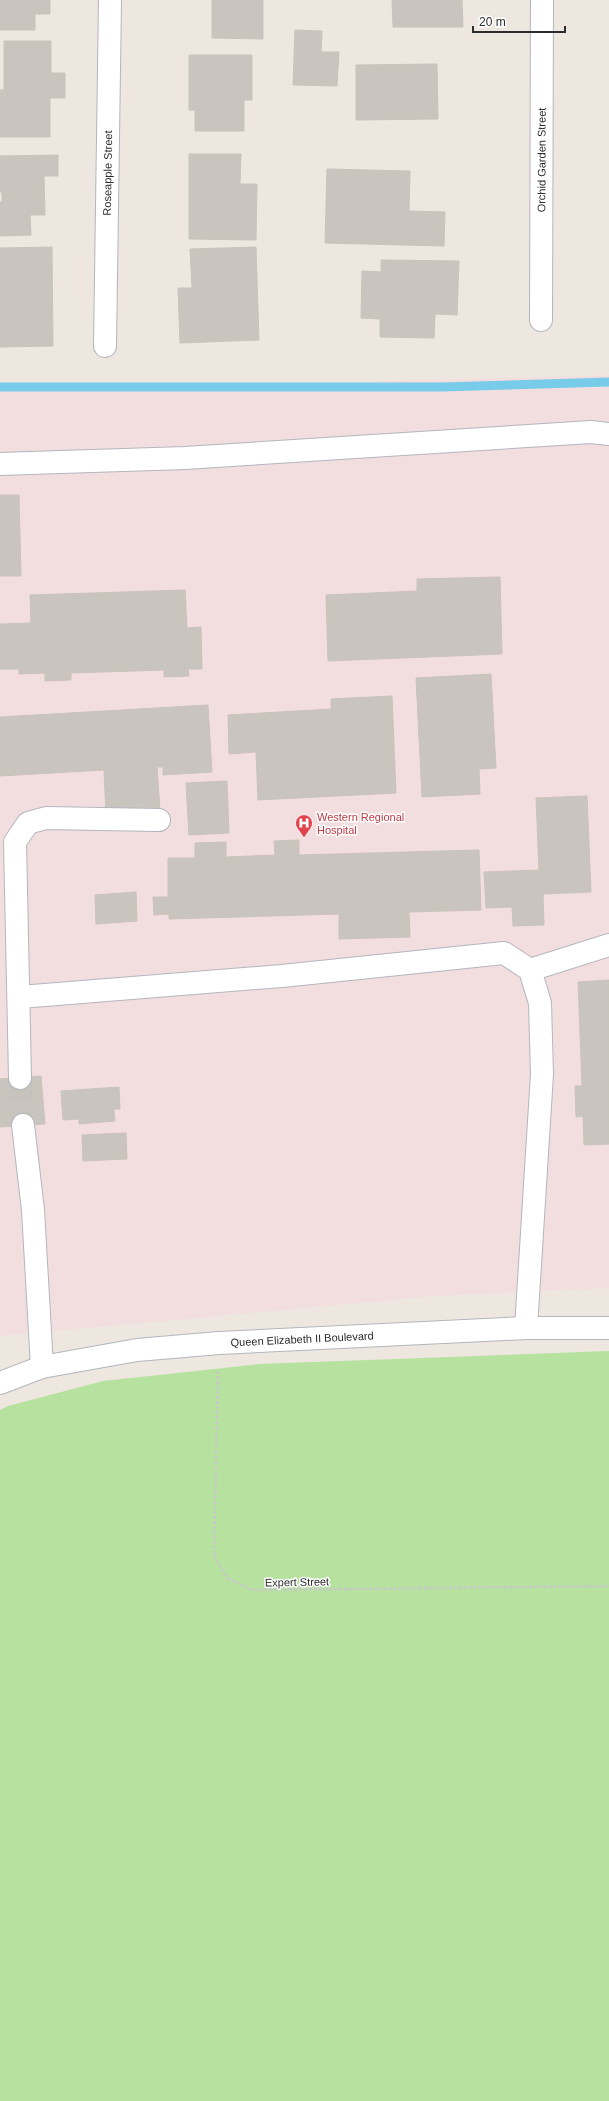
<svg xmlns="http://www.w3.org/2000/svg" width="609" height="2101" font-family="Helvetica,sans-serif">
  <style>
    .medical { fill: #f3dedf }
    .green { fill: #b6e19f }
    .lines { fill: none; stroke-linecap: round; stroke-linejoin: round }
    .stream { stroke: #78cce9; stroke-width: 9 }
    .building { fill: #c9c5be; stroke: #c9c3b9 }
    .minor-tunnel { stroke: #c6c2bc; stroke-width: 22; stroke-dasharray: 22 11; stroke-linecap: butt }
    .minor-casing { stroke: #b3b6bf; stroke-width: 24 }
    .path { stroke: #c8c8c8; stroke-width: 2.5; stroke-dasharray: 3 2; stroke-linecap: butt }
    .minor { stroke: #fff; stroke-width: 22 }
    .labels { text-anchor: middle; stroke-width: 3; stroke-linejoin: round; paint-order: stroke }
    .street-label { font-size: 11px; fill: #2c2c2c; stroke: #fff }
    .health-label { font-size: 11px; fill: #be3a42; stroke: #fff; text-anchor: start }
  </style>
  <rect width="100%" height="100%" fill="#ede7e0"/>
  <!-- medical -->
  <path class="medical" d="M609 375V1288L435 1296 0 1336V387H195Z"/>
  <!-- green -->
  <path class="green" d="M609 1351V2101H0V1410L8 1406 103 1381 260 1364Z"/>
  <g class="lines">
    <!-- stream -->
    <path class="stream" d="M0 387H442L609 382"/>
  </g>
  <!-- building -->
  <path class="building" d="M0 0H50V14H35V30H0Z
    M212 0H263V39L212 38Z
    M392 0H462L463 27H393Z
    M295 30 322 31 321 52H339L337 86 293 85Z
    M4 41H51V73H65V98H50V137H0V90H4Z
    M189 55H252V100H244V131H195V110H189Z
    M437 64 438 119 356 120V65Z
    M189 154H241L240 184H257L256 240 189 239Z
    M58 155V176H44L45 215H30L31 235 0 236V202H2V192H0V156Z
    M327 169 410 171 409 211 445 212 444 246 325 243Z
    M52 247 53 346 0 347V248Z
    M256 247 259 340 180 343 178 288H192L190 249Z
    M381 260 459 261 457 315 435 314 434 338 380 337V319L361 318 362 271 381 272Z
    M0 495H19L21 576H0Z
    M500 577 502 654 328 661 326 595 417 591V579Z
    M185 590 187 628 201 627 202 669H188L189 676 164 677V670L71 673V680L45 681V673L19 674V669H0V624L31 623 30 595Z
    M491 674 496 768 479 769 480 794 422 797 416 678Z
    M392 696 396 793 258 800 256 752 229 754 228 715 331 709V699Z
    M208 705 212 772 163 775V767H157L160 811 106 815 104 770 0 776V717Z
    M227 781 229 833 189 835 186 783Z
    M587 796 591 892 543 894 544 925 513 926 512 907 486 908 484 872 539 870 536 798Z
    M299 840V855L479 850 481 910 409 912 410 937 339 939V914L169 919V914L154 915 153 897H168V858H195V843L226 842V857L275 855 274 841Z
    M136 892 137 921 96 924 95 895Z
    M609 980V1144L584 1145 583 1116 576 1117 575 1086H582L578 982Z
    M41 1076 45 1124 0 1127V1079Z
    M119 1087 120 1109H114L115 1121 79 1124V1119L63 1120 61 1091Z
    M126 1133 127 1159 83 1161 82 1135Z"/>
  <g class="lines">
    <!-- minor-tunnel -->
    <path class="minor-tunnel" d="M20 1078 23 1125"/>
    <!-- minor casing -->
    <g class="minor-casing">
      <g id="minor">
        <path id="s1" d="M541 320 542 0"/>
        <path id="s2" d="M105 346 110 0"/>
        <path d="M0 464 185 458 591 432 609 434"/>
        <path d="M530 970 609 945"/>
        <path d="M20 997 282 976 504 953 530 970 540 1003 542 1074 526 1328"/>
        <path d="M20 1078 15 842 28 823 46 818 159 820"/>
        <path d="M23 1125 33 1210 42 1367"/>
        <path id="s3" d="M0 1383 42 1367 137 1350 219 1343 526 1328H609"/>
      </g>
    </g>
    <!-- path -->
    <path class="path" d="M218 1371 214 1555 227 1578 252 1590 609 1586"/>
    <!-- minor -->
    <use href="#minor" class="minor"/>
  </g>
  <!-- icons -->
  <defs>
    <g id="hospital-pin" transform="scale(0.9)"><path d="M0 17L-7.5 6A9.5 9.5 0 1 1 7.5 6Z" fill="#e0444e" stroke="#fff"/><path d="M-5-5h3v3.5h4V-5h3V5h-3V1.5h-4V5h-3Z" fill="#fff"/></g>
  </defs>
  <g fill-rule="evenodd">
    <use href="#hospital-pin" x="304" y="823"/>
  </g>
  <g class="labels">
    <!-- street labels -->
    <g class="street-label">
      <text dy="4" stroke="none"><textPath href="#s1" startOffset="160">Orchid Garden Street</textPath></text>
      <text dy="4" stroke="none"><textPath href="#s2" startOffset="173">Roseapple Street</textPath></text>
      <text dy="4" stroke="none"><textPath href="#s3" startOffset="307">Queen Elizabeth II Boulevard</textPath></text>
      <text transform="translate(297 1582) rotate(-1)" y="4">Expert Street</text>
    </g>
    <!-- health labels -->
    <g class="health-label">
      <text x="317" y="821">Western Regional<tspan x="317" dy="13">Hospital</tspan></text>
    </g>
  </g>
  <!-- scale -->
  <path d="M473 26v6h92v-6" fill="none" stroke="#2c2c2c" stroke-width="2"/>
  <text x="479" y="26" font-size="12" fill="#2c2c2c" stroke="#ffffff" stroke-width="3" paint-order="stroke">20 m</text>
</svg>
